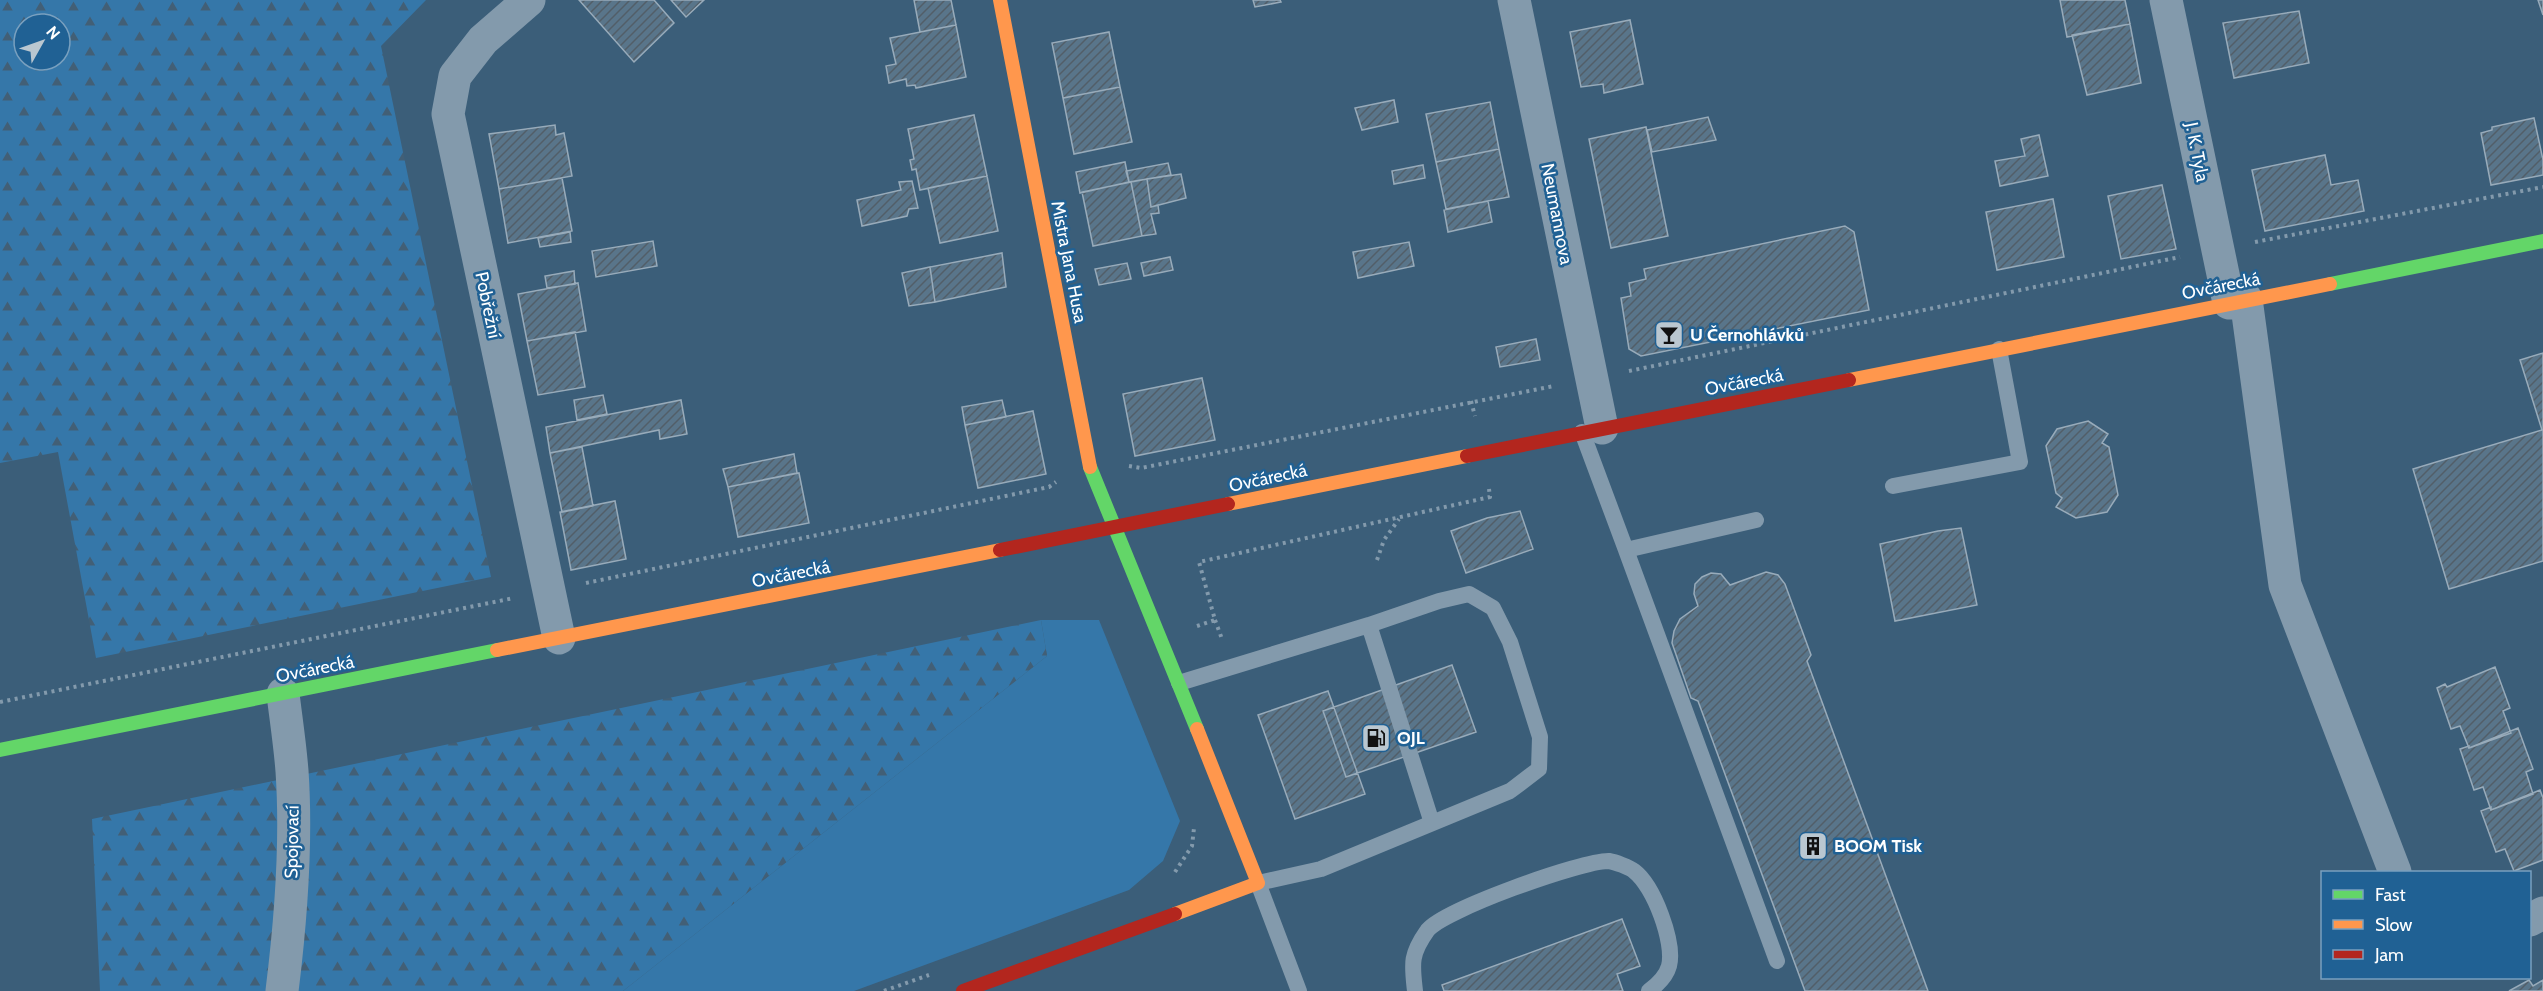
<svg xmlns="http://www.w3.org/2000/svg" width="2543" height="991" font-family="Cabin,sans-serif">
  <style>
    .grass { fill: #3577a9 }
    .forest { fill: url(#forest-firs); fill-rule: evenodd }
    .building { fill: url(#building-hatch); stroke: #98abba; stroke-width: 1.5 }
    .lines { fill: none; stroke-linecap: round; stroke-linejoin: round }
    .path { stroke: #839aac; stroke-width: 4; stroke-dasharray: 3 4.5; stroke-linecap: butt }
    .lane { stroke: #839aac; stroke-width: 16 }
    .street { stroke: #839aac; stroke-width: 33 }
    .fast { stroke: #63d668; stroke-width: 14 }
    .slow { stroke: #ff974d; stroke-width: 14 }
    .jam { stroke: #b3261e; stroke-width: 14 }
    .labels { text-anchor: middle; stroke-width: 5; stroke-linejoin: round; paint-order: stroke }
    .street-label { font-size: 18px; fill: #fff; stroke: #206194 }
    .poi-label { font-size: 18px; font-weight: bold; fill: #fff; stroke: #206194; text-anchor: start }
  </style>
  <defs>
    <pattern id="forest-firs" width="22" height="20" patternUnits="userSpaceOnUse" patternTransform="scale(1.5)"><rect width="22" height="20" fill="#3577a9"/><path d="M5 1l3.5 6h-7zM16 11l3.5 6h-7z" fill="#425f76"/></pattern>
    <pattern id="building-hatch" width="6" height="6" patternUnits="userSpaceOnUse" patternTransform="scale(1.5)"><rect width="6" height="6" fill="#59758a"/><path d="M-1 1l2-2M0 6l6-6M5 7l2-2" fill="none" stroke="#525e68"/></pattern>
  </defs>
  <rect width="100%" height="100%" fill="#3b5e79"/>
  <!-- grass -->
  <path class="grass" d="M1041 620H1099L1180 821 1163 861 1129 890 854 991H623L1047 656Z"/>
  <!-- forest -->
  <path class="forest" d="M0 0H426L381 46 491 577 96 658 58 452 0 463ZM24 24H60V60H24Z
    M1041 620 1047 656 623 991H100L92 819Z"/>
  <!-- building -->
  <path class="building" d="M579 0H654L674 23 634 62Z
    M671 0H704L686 17Z
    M914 0H951L956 25 920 32Z
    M1253 0H1280L1281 2 1255 7Z
    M2060 0H2125L2130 24 2067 37Z
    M2538 0H2543V15Z
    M2299 11 2309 63 2234 78 2223 23Z
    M1630 20 1643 84 1604 93 1603 84 1581 87 1570 32Z
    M2130 24 2141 83 2087 95 2072 35Z
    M956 25 966 77 916 88 915 85 907 86 906 79 889 83 886 66 896 64 890 38Z
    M1109 32 1120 87 1063 98 1052 43Z
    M1120 87 1132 142 1074 154 1063 98Z
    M1394 100 1398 122 1362 130 1355 108Z
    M1490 102 1499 149 1436 162 1426 114Z
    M974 115 987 176 920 190 916 169 912 170 910 160 914 159 908 129Z
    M1708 117 1716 140 1652 152 1647 130Z
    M2534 118 2543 160V175L2491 185 2481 133 2492 130V127Z
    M555 125 556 135 564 133 572 176 499 189 489 134Z
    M1646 127 1668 236 1611 248 1589 139Z
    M2039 135 2048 176 2000 186 1995 161 2025 156 2021 139Z
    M1499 149 1509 197 1446 209 1436 162Z
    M2325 155 2331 185 2358 180 2364 211 2265 231 2252 170Z
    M1125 162 1129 182 1080 193 1076 172Z
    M1168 163 1171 175 1129 182 1126 171Z
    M1423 165 1425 178 1394 184 1392 171Z
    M1181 174 1186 198 1151 207 1147 179Z
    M987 176 998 231 940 243 928 188Z
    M562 178 572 231 508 243 499 189Z
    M1147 179 1151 207 1158 205 1159 213 1151 214 1156 234 1142 236 1131 182Z
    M912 181 918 208 909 209 907 216 862 226 857 200 901 190 899 182Z
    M1131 182 1142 236 1093 246 1082 192Z
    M2162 185 2176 249 2121 259 2108 196Z
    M2053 199 2064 257 1997 270 1986 212Z
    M1488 201 1492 222 1448 232 1444 210Z
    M1845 226 1854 232 1869 310 1641 356 1629 349 1621 298 1631 296 1629 283 1646 279 1644 269Z
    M570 232 571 242 540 247 538 238Z
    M653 241 657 266 596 277 592 251Z
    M1409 242 1414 266 1358 278 1353 252Z
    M1002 253 1006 287 935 302 930 267Z
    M1170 257 1173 270 1144 276 1141 263Z
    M1127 263 1131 279 1099 285 1095 269Z
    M930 267 935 302 909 306 902 273Z
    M574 271 575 284 547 288 545 276Z
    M578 283 586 331 527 341 518 294Z
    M575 332 585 387 538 395 527 341Z
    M1536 339 1540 360 1500 367 1496 347Z
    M2543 353V561L2449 589 2413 469 2542 430 2520 360Z
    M1202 378 1215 440 1135 456 1123 394Z
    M603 395 607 414 577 420 574 400Z
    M681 400 687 434 660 439 659 430 550 453 546 427Z
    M1002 400 1006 417 965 425 962 407Z
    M1033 411 1046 474 978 488 965 425Z
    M2088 421 2108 434 2102 443 2109 447 2118 495 2107 512 2076 518 2056 507 2062 498 2056 493 2046 446 2057 429Z
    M582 447 593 506 562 512 550 453Z
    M794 454 797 473 728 487 723 469Z
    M799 473 809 523 738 537 728 487Z
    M615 501 626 559 571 570 560 512Z
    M1520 511 1533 549 1466 573 1451 531 1487 518Z
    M1961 528 1977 605 1895 621 1880 544 1938 531Z
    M1766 572 1778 575 1785 584 1811 655 1807 661 1928 991H1805L1698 701 1691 698 1672 643 1674 631 1680 619 1698 606 1694 594 1695 584 1702 577 1711 573 1721 574 1730 585Z
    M1452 665 1476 732 1346 777 1323 711Z
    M2495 667 2510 708 2503 711 2511 733 2469 748 2460 726 2451 729 2437 688 2445 684 2447 687Z
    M1328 691 1365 794 1295 819 1258 715Z
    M2518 728 2533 769 2526 772 2533 794 2491 810 2483 787 2474 790 2460 749 2469 746V748Z
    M2540 790 2543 798V860L2514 871 2505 849 2496 852 2481 811 2491 807V810Z
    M1622 919 1640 966 1617 974 1623 991H1444L1442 985Z
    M2529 980 2533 986 2543 980V991H2509Z"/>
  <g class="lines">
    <!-- path -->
    <path class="path" d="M2255 242 2543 187
      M1629 371 2180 257
      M1471 401 1475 416
      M1129 466 1141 468 1554 386
      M1377 560 1384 540 1399 519
      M586 583 1049 487 1056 482
      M1215 620 1222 639
      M1197 626 1215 620 1199 562 1490 497 1489 489
      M0 702 514 598
      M1175 872 1192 846 1194 828
      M884 991 929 975"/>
    <!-- lane -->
    <path class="lane" d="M1582 432 1626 550
      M1893 486 2020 462 1999 349
      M1756 520 1626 550 1777 961
      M1369 625 1432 823
      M1179 683 1369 625 1439 601 1469 594 1493 608 1510 642 1540 737 1539 769 1510 791 1321 869 1258 883 1299 991
      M1415 991C1412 964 1410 955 1427 931 1440 911 1583 860 1609 861 1615 862 1629 867 1634 871 1654 886 1675 943 1669 966 1666 977 1657 985 1649 991"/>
    <!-- street -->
    <path class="street" d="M529 0 483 40 455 76 448 114 559 638
      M1514 0 1602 428
      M2166 0 2229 303
      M2246 299 2285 585 2395 872
      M2530 920 2543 913
      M282 991C291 919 297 844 292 771 290 745 286 719 283 694"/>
    <!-- fast -->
    <path class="fast" d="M2330 284 2543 241
      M1090 467 1197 729
      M0 750 497 650"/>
    <!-- slow -->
    <path class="slow" d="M1000 0 1090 467
      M1849 380 2330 284
      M1228 504 1467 456
      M497 650 1000 550
      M1175 914 1258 883 1197 729"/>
    <!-- jam -->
    <path class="jam" d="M1467 456 1849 380
      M1000 550 1228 504
      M963 991 1175 914"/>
  </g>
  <!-- icons -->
  <defs>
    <g id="bar-square" transform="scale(1.5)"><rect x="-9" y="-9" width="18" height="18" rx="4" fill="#bac7d0" stroke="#206194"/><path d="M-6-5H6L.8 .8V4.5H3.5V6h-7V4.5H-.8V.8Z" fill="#111"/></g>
    <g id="fuel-square" transform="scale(1.5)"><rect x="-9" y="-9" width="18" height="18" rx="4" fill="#bac7d0" stroke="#206194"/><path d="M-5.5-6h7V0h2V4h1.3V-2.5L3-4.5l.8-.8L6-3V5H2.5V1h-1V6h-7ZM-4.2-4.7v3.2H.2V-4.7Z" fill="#111"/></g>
    <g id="building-square" transform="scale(1.5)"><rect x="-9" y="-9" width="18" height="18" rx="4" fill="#bac7d0" stroke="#206194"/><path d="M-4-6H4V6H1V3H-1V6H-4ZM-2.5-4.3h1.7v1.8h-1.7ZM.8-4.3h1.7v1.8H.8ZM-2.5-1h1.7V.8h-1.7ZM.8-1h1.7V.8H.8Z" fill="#111"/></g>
  </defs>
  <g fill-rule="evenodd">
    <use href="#bar-square" x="1669" y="335"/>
    <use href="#fuel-square" x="1376" y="738"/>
    <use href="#building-square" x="1813" y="846"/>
  </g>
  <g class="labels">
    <!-- street labels -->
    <g class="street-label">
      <text transform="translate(2197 152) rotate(79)" y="6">J. K. Tyla</text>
      <text transform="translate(1557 214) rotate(79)" y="6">Neumannova</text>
      <text transform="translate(1069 262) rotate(79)" y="6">Mistra Jana Husa</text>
      <text transform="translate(2221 286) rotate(-11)" y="6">Ovčárecká</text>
      <text transform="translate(488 305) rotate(78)" y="6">Pobřežní</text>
      <text transform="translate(1744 382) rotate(-11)" y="6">Ovčárecká</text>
      <text transform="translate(1268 478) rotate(-12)" y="6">Ovčárecká</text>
      <text transform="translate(791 574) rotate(-11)" y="6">Ovčárecká</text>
      <text transform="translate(315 669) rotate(-11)" y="6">Ovčárecká</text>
      <text transform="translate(292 842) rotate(-89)" y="6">Spojovací</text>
    </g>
    <!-- poi labels -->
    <g class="poi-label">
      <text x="1690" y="341">U Černohlávků</text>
      <text x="1397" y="744">OJL</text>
      <text x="1834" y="852">BOOM Tisk</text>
    </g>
  </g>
  <!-- legend -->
  <rect x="2321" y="871" width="210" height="108" fill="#206194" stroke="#79a0bf" stroke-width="1.5"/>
  <rect x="2333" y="890" width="30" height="9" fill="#63d668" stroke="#79a0bf" stroke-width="1.5"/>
  <text x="2375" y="901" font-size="18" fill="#ffffff">Fast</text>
  <rect x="2333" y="920" width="30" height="9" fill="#ff974d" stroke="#79a0bf" stroke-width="1.5"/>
  <text x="2375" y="931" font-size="18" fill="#ffffff">Slow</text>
  <rect x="2333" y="950" width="30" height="9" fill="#b3261e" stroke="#79a0bf" stroke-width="1.5"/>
  <text x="2375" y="961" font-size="18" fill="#ffffff">Jam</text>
  <!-- north arrow -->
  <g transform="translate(42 42) rotate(50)"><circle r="28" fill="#206194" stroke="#79a0bf" stroke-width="1.5"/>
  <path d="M0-4.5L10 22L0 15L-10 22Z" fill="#bac7d0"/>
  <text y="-9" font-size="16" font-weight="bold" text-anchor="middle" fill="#ffffff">N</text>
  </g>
</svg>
